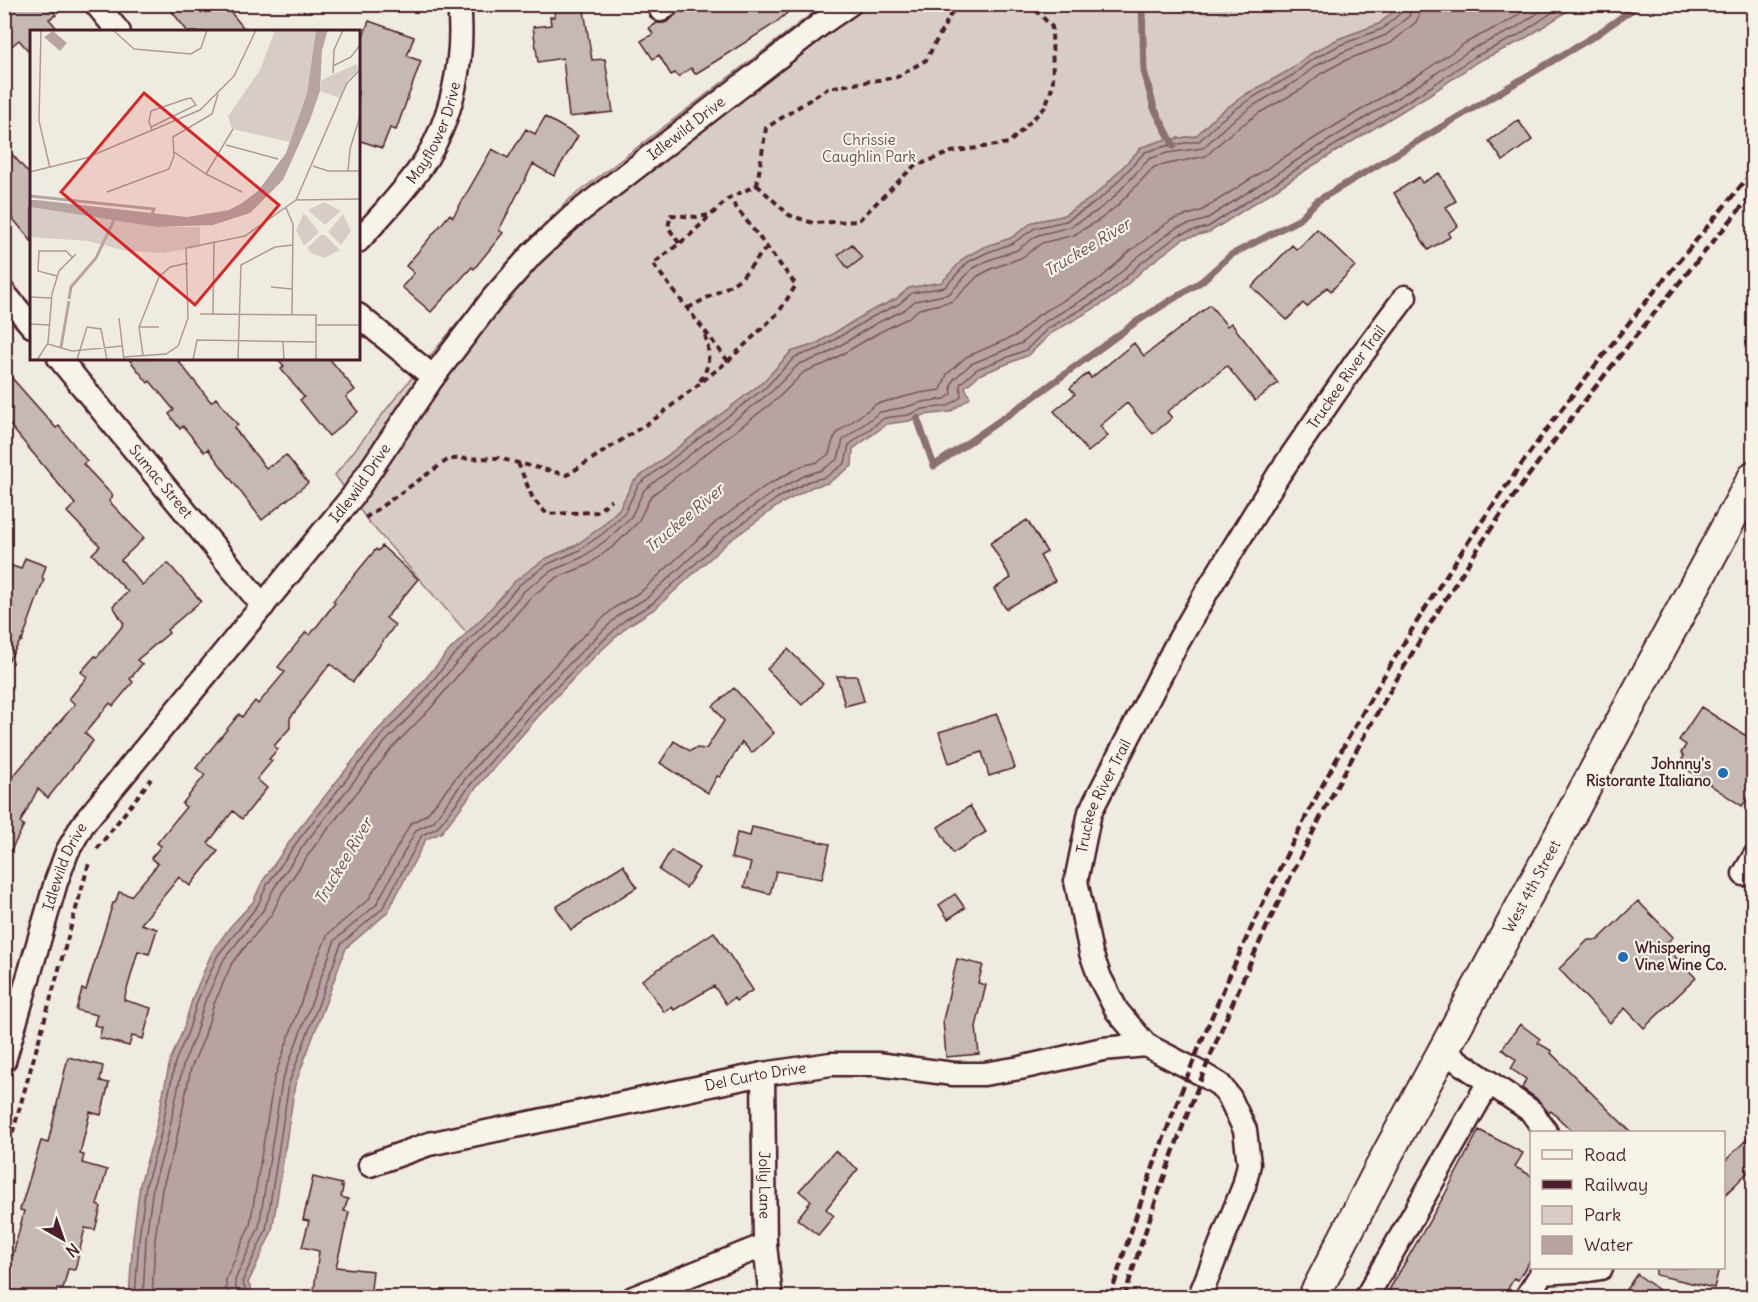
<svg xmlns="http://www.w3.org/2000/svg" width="1758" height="1302" font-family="Delius,sans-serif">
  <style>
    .green { fill: #d8cdc6; stroke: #917678; stroke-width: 1.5 }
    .water { fill: #b7a4a2; stroke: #8b6f72; stroke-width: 1.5 }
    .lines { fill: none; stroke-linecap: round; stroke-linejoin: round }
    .shore { stroke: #76545b; stroke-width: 1.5 }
    .stream { stroke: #8b6f72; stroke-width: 7 }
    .building { fill: #c6b8b3; stroke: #4a1f2b; stroke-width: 1.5 }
    .minor-casing { stroke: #4a1f2b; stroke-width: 27 }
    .major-casing { stroke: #4a1f2b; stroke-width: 34 }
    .path { stroke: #4a1f2b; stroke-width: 4; stroke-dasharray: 6 4.5; stroke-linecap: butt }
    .minor { stroke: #f7f3e8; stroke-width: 22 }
    .major { stroke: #f7f3e8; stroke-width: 30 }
    .rail { stroke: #4a1f2b; stroke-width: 4.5; stroke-dasharray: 9 4.5; stroke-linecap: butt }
    .poi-dot { fill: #1f6fb2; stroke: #f7f3e8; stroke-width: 2 }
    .labels { text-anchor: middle; stroke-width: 4.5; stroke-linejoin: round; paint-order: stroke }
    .street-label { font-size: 15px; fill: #4a1f2b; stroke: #f7f3e8 }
    .park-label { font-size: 15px; fill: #6e4a52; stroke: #f7f3e8 }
    .poi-label { font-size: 15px; font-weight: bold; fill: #4a1f2b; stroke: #f7f3e8; text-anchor: end }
    .water-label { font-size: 16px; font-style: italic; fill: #704e55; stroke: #f7f3e8 }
    .inset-river { fill: none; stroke: #b7a4a2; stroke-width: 3 }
    .inset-road { fill: none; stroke: #ae9998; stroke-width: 1.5 }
    .view { fill: #d62828; fill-opacity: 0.15; stroke: #d62828; stroke-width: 3 }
    .inset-edge { fill: none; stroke: #4a1f2b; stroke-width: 3 }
  </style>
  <rect width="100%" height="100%" fill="#f0ebe0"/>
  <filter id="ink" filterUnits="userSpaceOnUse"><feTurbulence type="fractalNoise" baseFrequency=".0167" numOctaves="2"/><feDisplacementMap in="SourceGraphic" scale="12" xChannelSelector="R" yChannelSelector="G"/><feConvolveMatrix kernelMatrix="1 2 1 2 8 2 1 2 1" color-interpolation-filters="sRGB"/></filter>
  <g filter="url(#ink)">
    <!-- green -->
    <path class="green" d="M823 5H1401L1379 24 1338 39 1307 56 1290 70 1246 94 1217 115 1196 136 1164 140 1142 147 1103 188 1090 199 1062 216 1033 222 1011 238 984 247 964 258 943 282 909 288 896 299 869 312 816 344 791 352 763 382 633 482 620 508 601 527 575 546 545 559 467 633 368 521 335 475 400 392 522 246 571 198Z"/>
    <!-- water -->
    <path class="water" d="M1401 5H1577L1521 41 1477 62 1435 91 1309 168 1210 232 1183 239 1145 268 1114 297 1050 334 1029 355 979 375 965 387 970 398 950 412 924 415 909 421 887 424 853 449 852 466 828 483 812 487 779 505 728 542 656 608 629 625 595 656 549 704 476 788 441 833 426 839 387 913 346 948 295 1085 272 1231 248 1283 256 1297H129L133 1237 140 1184 154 1137 170 1061 183 1030 193 997 212 952 230 927 253 902 262 882 295 834 375 733 413 694 446 654 486 614 515 581 545 559 575 546 601 527 620 508 633 482 763 382 791 352 816 344 869 312 896 299 909 288 942 282 964 258 984 247 1011 238 1033 222 1063 216 1090 199 1103 188 1142 147 1164 140 1196 136 1217 115 1247 94 1290 70 1307 56 1338 39 1379 24Z"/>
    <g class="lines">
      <!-- shore -->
      <path class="shore" d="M135 1298 139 1238 146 1185 160 1138 175 1062 188 1032 198 999 218 955 258 905 267 885 300 838 380 737 418 698 451 658 491 618 519 585 548 564 578 551 605 532 625 512 638 485 766 387 795 357 819 349 872 317 899 304 912 293 945 287 968 262 986 253 1013 243 1035 228 1066 221 1093 204 1107 193 1145 152 1166 146 1199 141 1221 120 1250 99 1293 75 1310 61 1340 45 1382 29 1403 11 1405 4
        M143 1298 146 1238 153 1187 167 1140 183 1065 195 1035 205 1001 224 959 264 909 274 888 306 842 385 742 423 703 456 663 496 623 524 591 551 571 583 557 609 538 631 517 644 490 771 392 799 364 823 356 875 324 904 310 915 301 949 294 972 269 989 260 1017 250 1038 235 1070 227 1097 211 1112 199 1149 159 1167 153 1203 148 1226 126 1254 105 1297 81 1314 67 1343 52 1386 35 1409 16 1413 4
        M152 1298 155 1239 162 1189 176 1142 191 1068 204 1038 214 1004 232 963 272 914 282 893 313 848 392 748 430 709 463 669 503 629 531 597 556 578 588 565 615 545 638 522 651 496 777 399 804 372 827 363 880 332 908 318 919 309 953 301 978 276 993 268 1021 258 1042 243 1074 235 1102 218 1117 206 1154 167 1206 156 1231 133 1259 113 1302 89 1320 74 1346 60 1391 43 1416 22 1420 14 1422 4
        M230 1298 226 1288V1279L250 1225 274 1079 313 968 328 934 369 899 410 824 427 814 459 774 532 690 579 640 614 608 643 590 715 523 767 485 802 466 818 462 829 454 833 440 838 432 876 404 920 393 941 390 947 374 966 357 1017 335 1037 316 1101 278 1130 251 1171 220 1201 211 1297 149 1423 72 1465 43 1509 21 1534 4
        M240 1298 236 1288 235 1280 259 1227 282 1081 335 940 376 905 416 830 433 822 465 779 538 695 586 647 620 614 648 597 720 531 772 493 806 475 822 470 838 459 843 440 880 412 906 407 922 402 945 399 952 394 951 386 954 379 971 364 1022 343 1043 323 1106 286 1136 258 1176 228 1205 220 1302 157 1428 79 1470 50 1514 29 1551 4
        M249 1298 242 1282 266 1230 289 1083 341 944 382 909 422 835 437 828 471 784 544 700 591 652 625 620 653 603 724 537 776 499 809 481 826 477 845 463 849 445 884 418 908 415 923 409 948 406 961 397 960 384 977 369 1026 350 1047 329 1111 292 1141 263 1180 234 1208 227 1306 163 1432 86 1474 57 1517 36 1565 4"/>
      <!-- stream -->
      <path class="stream" d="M1142 4 1144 71 1154 108 1174 146
        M917 418 934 466 1024 404 1136 322 1202 281 1231 255 1298 220 1317 201 1596 35 1640 4"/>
    </g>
    <!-- building -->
    <path class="building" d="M4 4H47L56 15 49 19 60 32H32V55L19 40 4 52Z
      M166 4H224L247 32H188Z
      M553 4H583L592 60 605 59 613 112 569 117 563 58 538 62 533 27 551 25 550 17H555Z
      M686 4H798L774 24 716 61 695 74 691 68 678 77 675 73 671 75 659 55 653 59 641 41 653 34 649 28 657 23H664L669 21Z
      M369 21 414 37 407 56 421 61 396 130 390 128 382 148 358 140V49Z
      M545 117 578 136 554 176 533 164 499 230 503 233 474 269 472 267 431 312 402 287 414 273 406 266 450 214 453 217 492 149 508 158 526 129 535 134Z
      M1518 120 1532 140 1503 161 1489 141Z
      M4 145 32 177V242L4 208Z
      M1439 173 1456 201 1446 207 1458 226 1448 233 1450 237 1428 250 1394 193 1419 177 1422 183Z
      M1317 229 1355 266 1331 291 1327 287 1307 307 1303 303 1287 320 1252 287 1292 245 1297 250Z
      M852 244 862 258 848 269 838 255Z
      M1210 305 1227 326 1231 323 1278 383 1255 401 1227 366 1167 412 1172 418 1153 434 1127 403 1100 426 1108 436 1088 452 1054 411 1075 394 1070 388 1088 373 1091 378 1134 343 1144 356Z
      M128 358H176L211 402 216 398 238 425 234 428 266 468 270 465 271 466 286 455 308 483 262 520 208 449 204 452 183 426 180 429 169 414 174 410 150 381 148 383Z
      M277 358H329L355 390 346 397 358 412 329 436 300 400 304 397 281 369 284 366Z
      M4 369 56 428 59 426 87 461 83 464 113 496 109 501 144 538 121 560 142 585 168 563 201 601 167 630 169 633 137 660 142 664 130 679 133 682 113 706 110 703 85 733 93 741 48 798 38 789 20 823 24 825 4 864V787L75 704 69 699 87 677 81 672 95 656 97 657 124 624 113 606 128 592 92 554 100 546 67 512 75 504 4 418Z
      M1027 520 1047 552 1040 556 1055 581 1006 609 994 589 1011 578 990 543Z
      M382 546 418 579 386 618 395 625 353 682 330 664 300 703 301 704 290 718V728L274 746 278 749 269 759 272 761 257 779 267 788 242 819 233 811 208 843 218 851 190 886 179 877 141 924 157 929 149 954 138 951 124 1000 151 1008 143 1039 132 1036 129 1046 99 1038 102 1027 94 1025 97 1015 76 1010 82 989 86 990 113 903H115L119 892 131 896 158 864 151 858 161 846 157 843 186 807 182 804 205 775 196 768 239 714 242 717 255 701 258 704 285 672 278 667 306 632 310 635 335 603 333 601 376 549 378 551Z
      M25 558 46 566 42 578 44 579 22 641 21 640 4 668V563L21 569Z
      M788 649 823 684 802 705 767 669Z
      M837 676H857L864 701 845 706Z
      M734 688 774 733 752 753 742 742 720 777 717 776 708 793 660 763 674 741 690 751 696 748 706 749 724 721 713 706Z
      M1701 707 1754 741V790L1742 806 1679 764 1684 756 1681 753 1686 745 1679 740Z
      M997 714 1015 768 989 776 982 752 949 763 939 732Z
      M970 806 986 832 953 853 938 827Z
      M752 827 830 844 822 879 776 871 770 894 744 887 751 863 731 858 737 833 750 836Z
      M671 850 699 868 686 888 659 870Z
      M623 865 637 887 571 930 556 907Z
      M955 894 965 908 948 919 939 905Z
      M1638 901 1673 937 1664 945 1696 978 1644 1028 1625 1008 1610 1023 1559 969 1588 940H1598Z
      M714 932 753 990 736 1001 734 998 726 1004 714 986 674 1010 672 1007 664 1012 642 980Z
      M957 959 983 965 978 983 986 985 976 1027 979 1054 946 1057 943 1020Z
      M1520 1024 1540 1039 1538 1043 1552 1051 1551 1053 1631 1132H1573L1551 1111 1549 1113 1536 1098 1522 1088 1526 1079 1511 1069 1516 1060 1502 1049Z
      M68 1057 103 1066 100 1081 109 1083 101 1115 90 1112 80 1154 84 1155 82 1163 107 1170 97 1205 101 1207 95 1230 85 1228 75 1270 68 1269 63 1289 57 1288 55 1298H4V1272L9 1254 13 1255 24 1211 20 1210 41 1141 48 1143Z
      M1479 1130 1523 1153 1515 1167 1532 1176V1257L1518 1280 1514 1278 1503 1298H1402L1389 1290 1444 1196Z
      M1754 1132V1166L1724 1196V1162Z
      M835 1151 858 1169 826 1209 834 1216 818 1235 797 1219 811 1201 799 1191Z
      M313 1177 342 1184 341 1187H343L341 1197 348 1199 344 1211 349 1212 336 1267 373 1271 370 1298H313L319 1251 302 1247 309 1221 303 1220Z
      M1656 1268H1719L1714 1288 1656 1275Z
      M1637 1274 1670 1298H1620Z"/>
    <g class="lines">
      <!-- minor casing -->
      <g class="minor-casing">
        <g id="minor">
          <path d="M96 4 119 32"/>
          <path d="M661 10 668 4"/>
          <path id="s1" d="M358 241C380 217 402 194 421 167 452 121 465 60 459 4"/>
          <path d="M4 293 32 326"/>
          <path d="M358 315 433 377"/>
          <path id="s2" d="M59 358 263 606"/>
          <path d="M1744 874 1754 857"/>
          <path d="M1443 1051 1531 1111 1546 1132"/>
          <path id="s3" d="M4 1061 56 882 67 852 83 824 352 497 433 377 494 297 532 254 572 217 821 24 850 4"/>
          <path id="s4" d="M763 1074 765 1245 771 1298"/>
          <path id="s5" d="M370 1165 429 1144 763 1074 831 1064H877L953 1074H984L1020 1068 1103 1049 1146 1045"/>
          <path d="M1541 1273 1589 1270 1601 1268"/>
          <path d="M633 1298 765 1245"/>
          <path id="s6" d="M1199 1298 1244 1186 1249 1164 1245 1130 1230 1098 1220 1085 1202 1074 1146 1045 1117 1011 1100 978 1091 953 1076 881 1090 812 1175 647 1206 593 1279 474 1357 361 1405 297"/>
          <path d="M1366 1298 1489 1082"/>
          <path d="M1526 1298 1545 1268"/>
        </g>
      </g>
      <!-- major casing -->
      <g class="major-casing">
        <g id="major">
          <path id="s7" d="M1313 1298 1388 1153 1754 476"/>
        </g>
      </g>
      <!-- path -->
      <path class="path" d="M757 185 789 215 813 223 858 221 913 167 951 152 1009 143 1045 107 1053 85 1052 27 1030 4
        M757 185 766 128 828 88 897 77 926 60 952 12 964 4
        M679 243 668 227 671 215 697 217 710 215
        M688 308 731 285 742 277 767 247
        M728 361 653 264 689 236 729 198 757 185
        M700 381C711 366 710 349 704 332
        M518 463 533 499 547 514 597 512 611 500
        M365 518 449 459 498 458 567 475 656 418 728 361 779 312 796 285 729 198
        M97 849 151 779
        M4 1163 89 863"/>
      <!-- minor -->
      <use href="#minor" class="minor"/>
      <!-- major -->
      <use href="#major" class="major"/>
      <!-- rail -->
      <path class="rail" d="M1110 1298C1199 1003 1337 726 1514 475 1588 369 1672 270 1754 170
        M1124 1298C1207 1028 1329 773 1485 538 1567 416 1661 305 1754 192"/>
    </g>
  </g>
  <!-- markers -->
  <g class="poi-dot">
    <circle cx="1723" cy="773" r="6"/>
    <circle cx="1623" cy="957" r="6"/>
  </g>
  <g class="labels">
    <!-- street labels -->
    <g class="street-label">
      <text dy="5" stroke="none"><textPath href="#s3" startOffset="1176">Idlewild Drive</textPath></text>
      <text dy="5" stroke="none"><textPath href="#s1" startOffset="134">Mayflower Drive</textPath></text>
      <text dy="5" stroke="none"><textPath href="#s6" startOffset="1071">Truckee River Trail</textPath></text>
      <text dy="5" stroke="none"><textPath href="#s2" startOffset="160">Sumac Street</textPath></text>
      <text dy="5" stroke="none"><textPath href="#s3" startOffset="690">Idlewild Drive</textPath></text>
      <text dy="5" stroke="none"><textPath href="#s6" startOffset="585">Truckee River Trail</textPath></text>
      <text dy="5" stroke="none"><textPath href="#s3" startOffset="204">Idlewild Drive</textPath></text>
      <text dy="5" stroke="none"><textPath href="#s7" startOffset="466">West 4th Street</textPath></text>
      <text dy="5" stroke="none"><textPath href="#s5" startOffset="396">Del Curto Drive</textPath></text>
      <text dy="5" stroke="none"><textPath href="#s4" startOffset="111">Jolly Lane</textPath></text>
    </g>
    <!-- park labels -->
    <g class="park-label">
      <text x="869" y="145">Chrissie<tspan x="869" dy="17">Caughlin Park</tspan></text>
    </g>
    <!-- poi labels -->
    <g class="poi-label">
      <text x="1711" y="769">Johnny's<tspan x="1711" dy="17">Ristorante Italiano</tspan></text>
      <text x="1635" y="953" text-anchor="start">Whispering<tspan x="1635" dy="17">Vine Wine Co.</tspan></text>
    </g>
    <!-- water labels -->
    <g class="water-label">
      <text transform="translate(1087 247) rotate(-31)" y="6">Truckee River</text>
      <text transform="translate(684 518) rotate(-40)" y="6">Truckee River</text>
      <text transform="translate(343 861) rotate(-59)" y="6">Truckee River</text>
    </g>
  </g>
  <!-- overview -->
  <g transform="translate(30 30)">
    <rect width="330" height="330" fill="#f0ebe0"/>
    <path d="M245 0H286L277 63 260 112 202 99 198 86 230 40ZM326 34 329 40 318 49 310 68 290 61 292 50ZM294 172 311 181 295 195 278 180ZM0 177 127 197H170V217L134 223 97 221 58 211 0 207ZM274 183 289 202 274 216 266 200ZM313 184 321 201 311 215 298 202ZM291 205H295L310 220 294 228 280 222 277 218Z" fill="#d8cdc6"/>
    <path d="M286 0H298L292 20 290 61 280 90 253 150 220 183 183 195 127 197 0 177V170H7L157 187 199 180 212 173 228 161 256 123 277 63ZM23 1 37 13 30 21 14 7Z" fill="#b7a4a2"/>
    <path class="inset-river" d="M0 166 124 179 122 184M39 269 41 257 66 228 85 188M31 317 39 271"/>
    <path class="inset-road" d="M11 0 9 91 20 138M83 0 104 19 161 24 171 18 177 0M303 36 321 27 330 15M303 43 304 20 313 0M121 97 166 75 161 68 156 69 121 81 119 92 121 97 122 101M196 115 248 129M144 122 176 144 212 162M283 136 298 141H330M318 141 320 119 330 86M0 142 56 128 170 80 204 46 226 0M176 144 203 99M77 162 139 139 144 126 143 107 182 84 188 64M266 170 330 169M256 178 263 194 262 285M27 246 8 241 9 221H36L43 228M241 257 262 259M0 267 22 268M170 284 286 285V330M183 284 184 212M89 288 94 330M0 294 19 295M287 295H330M109 297H129M253 312 254 330M18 313 22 264 29 241 46 224M18 314 42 321 92 316M113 325 109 297 129 247 140 237 158 233M94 327 136 324 148 316 158 288 156 218 215 206 266 170 317 53 330 40M7 330 18 313M47 330 57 297 71 299 77 330M163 330 167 310 286 312M208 330 211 235 245 217 263 215"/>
    <path class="view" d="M114 63 249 175 165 275 31 162Z"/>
    <rect width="330" height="330" class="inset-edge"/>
  </g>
  <!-- margin -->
  <rect width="1758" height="1302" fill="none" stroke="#f7f3e8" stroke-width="24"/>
  <rect x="12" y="12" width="1734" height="1278" fill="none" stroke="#4a1f2b" stroke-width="2" filter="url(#ink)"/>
  <!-- legend -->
  <rect x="1530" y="1131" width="195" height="138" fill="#f7f3e8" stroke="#b29e9c" stroke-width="1.5"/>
  <rect x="1542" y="1150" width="30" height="9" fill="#f7f3e8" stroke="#b29e9c" stroke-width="1.5"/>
  <text x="1584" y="1161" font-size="18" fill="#4a1f2b">Road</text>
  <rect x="1542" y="1180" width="30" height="9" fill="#4a1f2b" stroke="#b29e9c" stroke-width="1.5"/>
  <text x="1584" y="1191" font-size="18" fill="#4a1f2b">Railway</text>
  <rect x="1542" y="1206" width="30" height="18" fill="#d8cdc6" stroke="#b29e9c" stroke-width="1.5"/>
  <text x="1584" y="1221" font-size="18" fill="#4a1f2b">Park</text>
  <rect x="1542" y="1236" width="30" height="18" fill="#b7a4a2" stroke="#b29e9c" stroke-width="1.5"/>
  <text x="1584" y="1251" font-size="18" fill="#4a1f2b">Water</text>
  <!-- north arrow -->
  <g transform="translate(63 1239) rotate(140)" stroke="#f7f3e8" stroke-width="4.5" paint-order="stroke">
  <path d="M0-4.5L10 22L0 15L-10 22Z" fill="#4a1f2b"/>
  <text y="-9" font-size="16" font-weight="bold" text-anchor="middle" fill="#4a1f2b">N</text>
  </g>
</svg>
